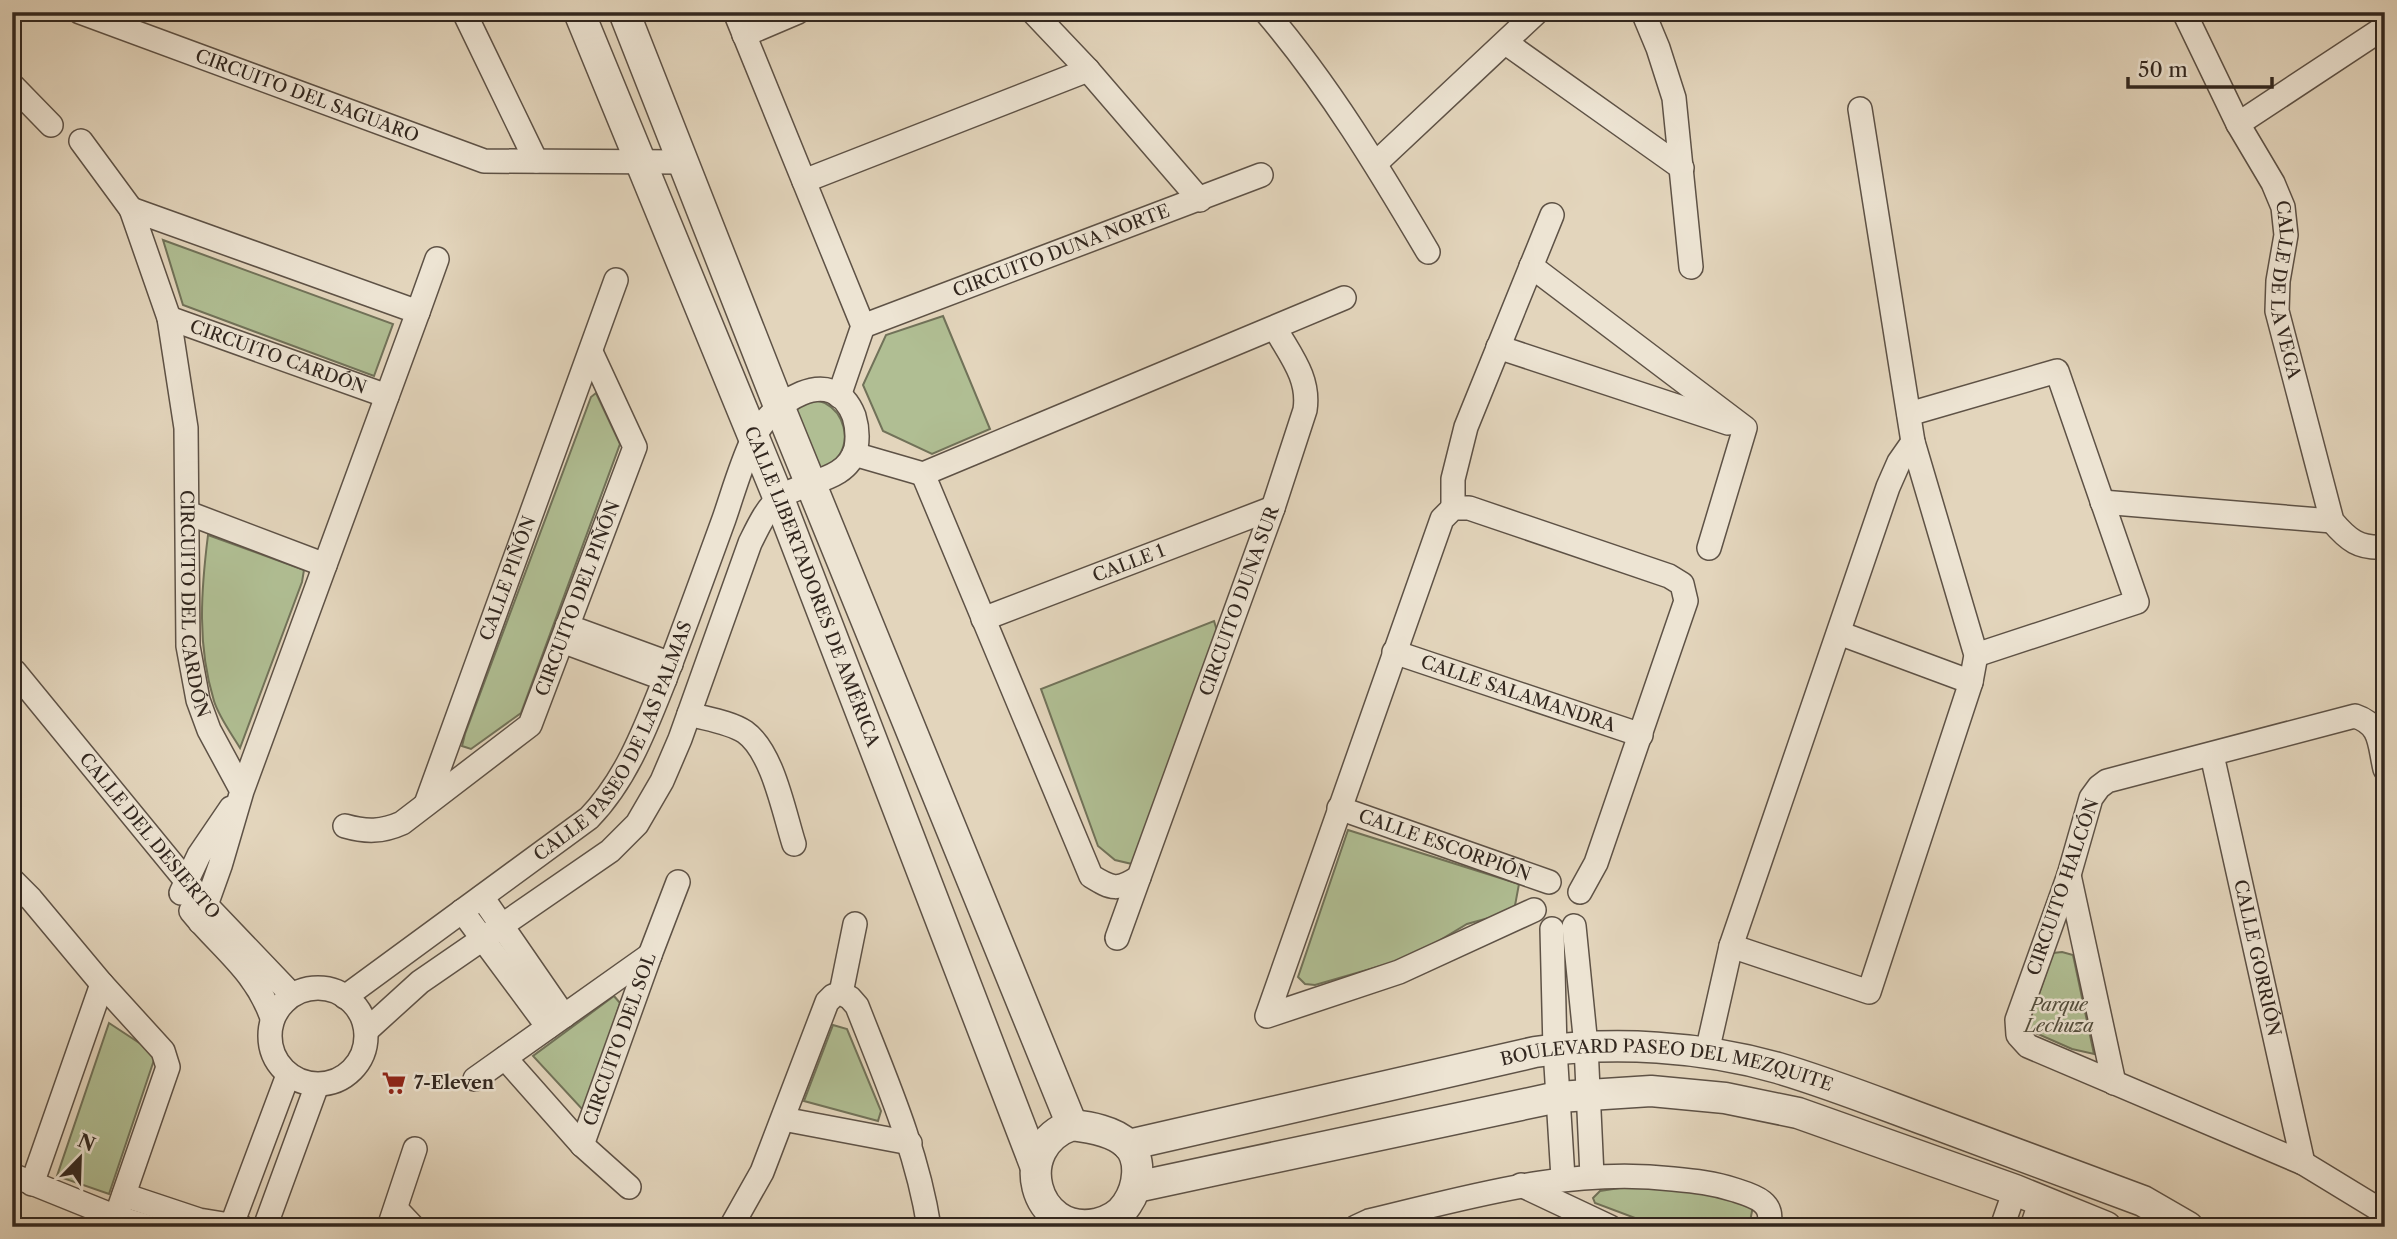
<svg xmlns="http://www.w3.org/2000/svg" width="2397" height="1239" font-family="'Libre Caslon Text',serif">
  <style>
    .green { fill: #b0be93; stroke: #717259; stroke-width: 2 }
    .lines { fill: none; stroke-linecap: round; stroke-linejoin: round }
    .minor-casing { stroke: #5e5246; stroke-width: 26 }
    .tertiary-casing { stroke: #5e5246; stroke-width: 33 }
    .minor { stroke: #ede4d3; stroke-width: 23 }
    .tertiary { stroke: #ede4d3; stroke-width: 30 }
    .labels { text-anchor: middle; stroke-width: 5; stroke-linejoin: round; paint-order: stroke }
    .street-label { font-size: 18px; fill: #32271f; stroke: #ede4d3 }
    .park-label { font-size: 18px; font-style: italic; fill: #524d3c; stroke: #ede4d3 }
    .poi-label { font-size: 18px; font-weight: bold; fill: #32271f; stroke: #ede4d3; text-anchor: start }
  </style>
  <rect width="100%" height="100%" fill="#e3d5bc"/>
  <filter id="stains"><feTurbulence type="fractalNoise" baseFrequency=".00286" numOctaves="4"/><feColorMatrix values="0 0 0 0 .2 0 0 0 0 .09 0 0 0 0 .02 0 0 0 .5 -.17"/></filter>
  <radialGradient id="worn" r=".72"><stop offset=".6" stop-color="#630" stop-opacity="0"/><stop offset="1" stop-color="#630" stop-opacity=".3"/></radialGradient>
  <!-- green -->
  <path class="green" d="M163 240 393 324 374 376 183 305Z
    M943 316 990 429 932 454 883 431 863 385 886 335Z
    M596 393 620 444 521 713 471 749 462 746 465 734 591 397Z
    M808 399C814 400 820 401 825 403 844 413 851 439 838 457 834 462 826 466 820 470L790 406Z
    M208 535 304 570 302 582 240 748C231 733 219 717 214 701 197 646 201 591 208 535Z
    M1214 621 1218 634 1132 864 1115 860 1098 846 1041 689Z
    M1348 830 1519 884 1514 911 1467 924 1412 957 1315 985 1305 984 1298 977Z
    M2062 952 2073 955 2094 1054 2072 1049 2029 1030 2032 1014 2053 953Z
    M614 996 620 1003 589 1104 582 1109 533 1056Z
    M109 1023 156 1054 109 1194 57 1176Z
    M833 1025 847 1029 881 1111 878 1121 804 1101Z
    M1639 1185 1706 1192 1753 1206 1749 1227H1659L1595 1203 1593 1198 1600 1191Z"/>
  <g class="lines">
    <!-- minor casing -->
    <g class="minor-casing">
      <g id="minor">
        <path id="s1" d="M80 12 484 161 682 162"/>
        <path d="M464 12 536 161"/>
        <path d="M735 12 863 326 839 396"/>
        <path d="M1033 12 1088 70 1200 200"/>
        <path d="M1266 12C1329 86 1379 169 1428 252"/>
        <path d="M1643 12 1658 48 1674 98 1691 267"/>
        <path id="s2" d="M2184 12 2238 124 2273 183 2283 207 2286 235 2278 281 2277 311 2332 521C2348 540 2359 549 2385 547"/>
        <path d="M744 35 798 12"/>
        <path d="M1506 43 1682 168"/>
        <path d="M12 85 51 125"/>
        <path d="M2238 124 2385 27"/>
        <path d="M81 141 131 209"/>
        <path d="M1376 163 1537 12"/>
        <path d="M804 181 1088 70"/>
        <path d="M1531 266 1745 428 1709 548"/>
        <path d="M418 312 437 259"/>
        <path id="s3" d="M169 318 387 396"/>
        <path id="s4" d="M863 326 1261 175"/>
        <path d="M1498 347 1728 423"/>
        <path d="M1909 414 2057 371 2137 602 1976 655"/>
        <path d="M854 454 923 474 1344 298"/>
        <path id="s5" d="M923 474 1091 876C1112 889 1118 891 1139 877L1273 508 1305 410C1310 378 1290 355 1275 328"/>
        <path d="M2102 502 2332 521"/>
        <path d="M1453 508V479L1466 427 1552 215"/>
        <path d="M188 513 325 565"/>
        <path id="s6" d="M983 619 1273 508"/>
        <path d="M567 626 671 664"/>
        <path d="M1839 633 1971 682"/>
        <path d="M562 641 665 679"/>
        <path id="s7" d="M1394 652 1641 735"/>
        <path id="s8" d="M15 672 206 905 291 994"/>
        <path d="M689 714C707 719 730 722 745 732 773 752 784 813 794 844"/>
        <path id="s9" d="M2212 755 2303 1163"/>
        <path d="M2385 769C2379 744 2382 725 2355 716L2107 781 2099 787 2091 798 2069 875 2017 1020 2018 1035 2028 1046 2303 1163 2385 1213"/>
        <path id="s10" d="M426 804 616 280"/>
        <path id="s11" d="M1339 808 1549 882"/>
        <path id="s12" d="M345 826C366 832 382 832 402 823L530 725 635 447 591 352"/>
        <path d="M2069 875 2114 1083"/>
        <path d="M12 880 31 899 102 984 163 1051 168 1067 116 1217 12 1175"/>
        <path d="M181 893 199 855 231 808"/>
        <path d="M482 897 564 1016"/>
        <path d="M1534 910 1399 972 1267 1016 1442 519 1453 508H1469L1669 576 1682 584 1686 601 1596 863 1580 892"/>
        <path d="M191 911C221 948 256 971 272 1018"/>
        <path d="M462 911 548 1027"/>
        <path id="s13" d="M200 922 220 866 242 791 418 312 131 209 169 318 186 428 188 646 198 700 209 730 242 791"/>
        <path d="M1574 926 1586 1046 1592 1176"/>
        <path d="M1552 929 1555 1049 1563 1178"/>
        <path d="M1117 938 1139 877"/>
        <path d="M1731 946 1869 992 1971 682 1976 655 1913 442 1860 109"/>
        <circle cx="318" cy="1036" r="48"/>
        <path d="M841 993 855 924"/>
        <path id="s14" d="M345 997 589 818C625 781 644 732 663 684 684 629 704 574 724 519 733 493 741 464 753 439 770 404 832 360 854 416 857 426 858 437 856 448 847 483 803 480 779 498 766 509 758 527 750 543L680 739 662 781 637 824 610 851 420 982 366 1031"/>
        <path d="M1707 1052 1731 946 1888 487 1899 462 1913 442"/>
        <path d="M505 1058 582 1145 629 1187"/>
        <path d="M475 1079 650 955"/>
        <path d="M783 1119 910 1143"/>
        <path id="s15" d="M582 1145 650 955 678 882"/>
        <path d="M32 1184 102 984"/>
        <path d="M1521 1185 1610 1227"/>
        <path d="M124 1195 199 1220 242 1227"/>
        <path d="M396 1209 413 1227"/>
        <path d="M113 1227 116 1217 149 1227"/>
        <path d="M231 1227 288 1075"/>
        <path d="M265 1227 317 1085"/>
        <path d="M389 1227 415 1149"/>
        <path d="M731 1227 762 1172 827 1002 833 996 841 993 850 998 857 1006C885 1078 917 1149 929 1227"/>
        <path d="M1356 1227 1369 1221C1470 1197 1568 1167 1673 1179 1694 1181 1714 1183 1735 1190 1754 1196 1776 1202 1768 1227"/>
        <path d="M2002 1227 2015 1190"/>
        <path d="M2032 1227 2041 1200"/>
      </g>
    </g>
    <!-- tertiary casing -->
    <g class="tertiary-casing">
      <g id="tertiary">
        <path id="s16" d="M579 12 779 499 1035 1165"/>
        <path d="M624 12 779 406 1072 1125"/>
        <path d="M1072 1125C1089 1127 1114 1131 1127 1144 1143 1159 1138 1188 1127 1204 1120 1215 1109 1221 1096 1224 1034 1236 1010 1147 1072 1125Z"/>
        <path id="s17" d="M1128 1145 1535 1052C1614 1041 1701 1046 1778 1068 1829 1083 1879 1103 1928 1121 2000 1148 2072 1174 2143 1201L2188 1227"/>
        <path d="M1136 1187 1558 1097 1651 1091 1725 1098 1798 1113 2015 1190 2106 1227"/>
      </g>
    </g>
    <!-- minor -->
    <use href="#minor" class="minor"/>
    <!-- tertiary -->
    <use href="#tertiary" class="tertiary"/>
  </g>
  <!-- icons -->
  <defs>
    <g id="supermarket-bare" transform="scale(1.89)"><path d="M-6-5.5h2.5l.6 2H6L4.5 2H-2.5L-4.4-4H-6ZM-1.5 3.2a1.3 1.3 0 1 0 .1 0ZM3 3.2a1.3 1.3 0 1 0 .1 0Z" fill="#8f2418" stroke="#ede4d3" stroke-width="2.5" paint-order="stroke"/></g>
  </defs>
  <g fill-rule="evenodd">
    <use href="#supermarket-bare" x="394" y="1083"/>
  </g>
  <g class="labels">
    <!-- street labels -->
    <g class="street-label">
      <text dy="6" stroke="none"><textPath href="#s1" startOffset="242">CIRCUITO DEL SAGUARO</textPath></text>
      <text dy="6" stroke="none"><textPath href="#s4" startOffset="212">CIRCUITO DUNA NORTE</textPath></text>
      <text dy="6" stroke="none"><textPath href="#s2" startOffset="303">CALLE DE LA VEGA</textPath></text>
      <text dy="6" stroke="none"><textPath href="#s3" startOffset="116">CIRCUITO CARDÓN</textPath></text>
      <text dy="6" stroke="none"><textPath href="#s6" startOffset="156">CALLE 1</textPath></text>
      <text dy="6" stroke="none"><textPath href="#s10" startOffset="240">CALLE PIÑÓN</textPath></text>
      <text dy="6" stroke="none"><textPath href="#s16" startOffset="620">CALLE LIBERTADORES DE AMÉRICA</textPath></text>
      <text dy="6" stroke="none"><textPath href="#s12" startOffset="355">CIRCUITO DEL PIÑÓN</textPath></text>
      <text dy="6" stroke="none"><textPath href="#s5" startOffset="782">CIRCUITO DUNA SUR</textPath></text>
      <text dy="6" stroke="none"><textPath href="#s13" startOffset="1356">CIRCUITO DEL CARDÓN</textPath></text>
      <text dy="6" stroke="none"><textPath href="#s7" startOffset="131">CALLE SALAMANDRA</textPath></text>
      <text dy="6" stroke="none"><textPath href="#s14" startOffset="380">CALLE PASEO DE LAS PALMAS</textPath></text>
      <text dy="6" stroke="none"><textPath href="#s8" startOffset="212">CALLE DEL DESIERTO</textPath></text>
      <text dy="6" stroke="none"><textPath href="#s11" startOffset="112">CALLE ESCORPIÓN</textPath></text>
      <text transform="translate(2063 887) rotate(-71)" y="6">CIRCUITO HALCÓN</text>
      <text dy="6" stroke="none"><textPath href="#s9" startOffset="208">CALLE GORRIÓN</textPath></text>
      <text dy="6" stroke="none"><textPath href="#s15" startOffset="112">CIRCUITO DEL SOL</textPath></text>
      <text dy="6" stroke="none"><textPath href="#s17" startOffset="551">BOULEVARD PASEO DEL MEZQUITE</textPath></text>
    </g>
    <!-- park labels -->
    <g class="park-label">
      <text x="2059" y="1011">Parque<tspan x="2059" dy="21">Lechuza</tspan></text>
    </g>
    <!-- poi labels -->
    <g class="poi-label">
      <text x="414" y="1089">7-Eleven</text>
    </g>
  </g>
  <!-- margin -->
  <rect width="2397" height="1239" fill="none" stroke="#e3d5bc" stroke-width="42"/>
  <rect x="14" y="14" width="2369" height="1211" fill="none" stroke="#32271f" stroke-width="3.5"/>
  <rect x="21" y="21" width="2355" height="1197" fill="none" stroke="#32271f" stroke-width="2"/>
  <!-- north arrow -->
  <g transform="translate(80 1158) rotate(23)" stroke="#ede4d3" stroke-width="5" paint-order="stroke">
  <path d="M0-5L12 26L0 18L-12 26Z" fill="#32271f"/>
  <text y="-10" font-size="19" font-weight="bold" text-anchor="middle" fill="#32271f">N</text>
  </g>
  <!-- scale -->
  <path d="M2128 77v10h144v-10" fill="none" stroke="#32271f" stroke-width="3.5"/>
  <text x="2138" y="77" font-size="21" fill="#32271f" stroke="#ede4d3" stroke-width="5" paint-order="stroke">50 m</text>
  <rect width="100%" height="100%" filter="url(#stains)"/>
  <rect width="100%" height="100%" fill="url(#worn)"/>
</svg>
